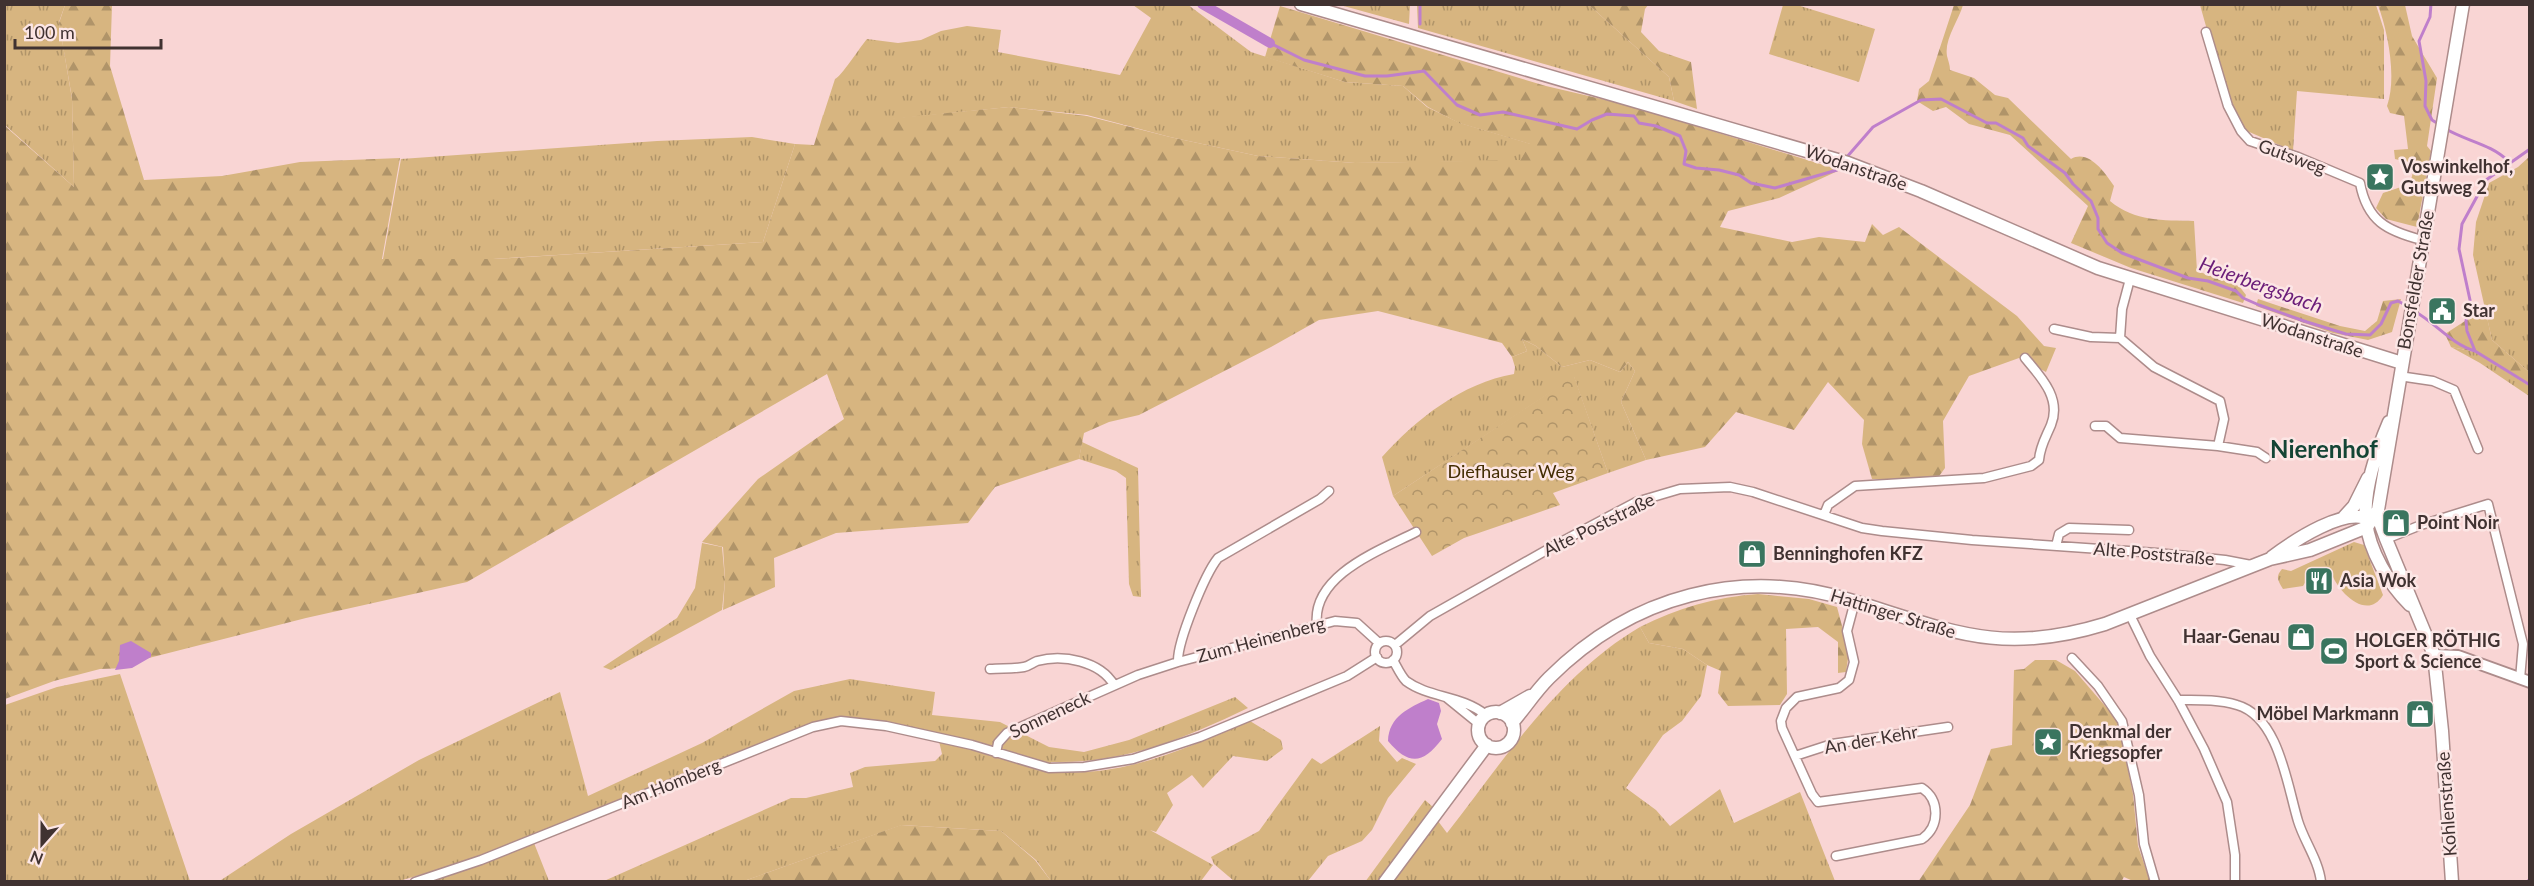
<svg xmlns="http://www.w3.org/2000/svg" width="2534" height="886" font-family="Lato,sans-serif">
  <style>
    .grass { fill: url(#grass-tufts) }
    .forest { fill: url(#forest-firs) }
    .park { fill: url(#park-crowns) }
    .water { fill: #bf7fcb }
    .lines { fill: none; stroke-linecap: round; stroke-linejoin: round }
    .stream { stroke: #bf7fcb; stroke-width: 3 }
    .canal { stroke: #bf7fcb; stroke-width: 10 }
    .minor-casing { stroke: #ad8c8b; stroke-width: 11 }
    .tertiary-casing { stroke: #ad8c8b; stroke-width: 14 }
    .secondary-casing { stroke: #ad8c8b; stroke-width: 15 }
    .minor { stroke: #fff; stroke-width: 8 }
    .tertiary { stroke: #fff; stroke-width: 10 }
    .secondary { stroke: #fff; stroke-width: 12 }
    .labels { text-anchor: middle; stroke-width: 5; stroke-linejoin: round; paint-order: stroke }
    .street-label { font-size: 18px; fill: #403231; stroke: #fce6e5 }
    .poi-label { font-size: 18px; font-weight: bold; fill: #403231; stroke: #fce6e5; text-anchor: start }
    .park-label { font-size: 18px; fill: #432d03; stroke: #fce6e5 }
    .water-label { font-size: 20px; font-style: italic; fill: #6b1d79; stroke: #fce6e5 }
    .district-label { font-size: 24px; font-weight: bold; fill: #144535; stroke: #fce6e5 }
  </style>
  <defs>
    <pattern id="grass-tufts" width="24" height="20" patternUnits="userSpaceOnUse" patternTransform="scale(1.5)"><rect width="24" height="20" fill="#d7b580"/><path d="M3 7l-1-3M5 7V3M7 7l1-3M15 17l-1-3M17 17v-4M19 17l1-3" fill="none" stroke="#b09469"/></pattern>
    <pattern id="forest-firs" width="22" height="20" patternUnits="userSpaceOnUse" patternTransform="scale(1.5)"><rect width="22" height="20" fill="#d7b580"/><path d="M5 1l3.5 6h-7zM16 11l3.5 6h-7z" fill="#b09469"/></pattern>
    <pattern id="park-crowns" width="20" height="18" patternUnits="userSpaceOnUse" patternTransform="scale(1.5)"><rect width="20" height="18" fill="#d7b580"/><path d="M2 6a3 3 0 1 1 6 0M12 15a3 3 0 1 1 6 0" fill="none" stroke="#b09469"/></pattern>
  </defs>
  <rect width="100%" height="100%" fill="#f9d5d4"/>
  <!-- grass -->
  <path class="grass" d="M1187 4 1251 52 1345 82 1403 86 1427 107 1460 123 1531 144 1520 161 1355 163 1258 156 1170 137 1087 115 1009 107 844 124 823 116 835 79C841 77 860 47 867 39L898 43 921 40 941 31 967 26 1001 30 998 52 1120 75 1151 18 1133 5Z
    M5 5H65L59 22 72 99 74 187 5 125Z
    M1340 5H1410L1409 24Z
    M1417 5H1589L1669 77 1674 101 1418 28Z
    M1783 5H1797L1875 29 1859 82 1769 54Z
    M2200 5H2376L2384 30V99L2297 91 2293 151 2247 131 2244 132 2222 83Z
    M752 137 795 144 763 242 493 259H383L401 159 657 141Z
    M2529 157V372L2492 340 2473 255 2476 222 2489 183 2518 167Z
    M1522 339 1536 346 1562 367 1590 360 1620 372 1628 362 1635 371 1621 402 1646 460 1608 473 1574 377 1393 496 1382 457C1416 419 1462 383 1514 374L1515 367 1512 357 1527 351Z
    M2451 347 2476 352 2529 386V396L2480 363Z
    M1082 442 1138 468 1141 597 1133 596 1129 584 1126 478 1116 471 1079 459Z
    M2354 542 2364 545 2383 595C2367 622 2337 591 2331 572L2311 573 2303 586 2283 589C2278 581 2275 577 2282 569L2291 571Z
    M702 543 722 547 725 580 722 610 611 670 603 667 677 618 695 588Z
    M1640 627 1649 643 1683 649 1707 665 1701 696 1682 721 1663 735 1626 788 1656 810 1670 826 1720 789 1734 823 1800 792 1835 881H1393L1438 821 1447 833C1505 759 1557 676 1640 627Z
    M120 674 190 881H5V705L57 687Z
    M850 679 935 692 932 715 1000 722 1049 747 1084 752 1129 740 1235 697 1248 708C1183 739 1124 764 1051 762V771C1061 771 1072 773 1083 772 1140 770 1198 743 1250 721L1281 740 1283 749 1267 761 1233 756 1203 788 1192 775 1167 793 1173 805 1156 832 1150 830 1213 865 1201 881H1051L1036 860 1001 831 902 825 744 881H604L791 798H806L853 787 850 773 865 767 935 761 942 754 939 741 841 718 481 857 399 881 218 882 291 834 419 760 560 692 588 796 702 743 794 691Z
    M1380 726 1379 741 1397 762 1402 758 1416 764 1388 798 1372 830 1362 841 1328 856 1308 881H1234L1214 864 1211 857 1259 831 1312 758 1321 764Z
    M1425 800 1434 808 1379 881 1365 882Z
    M534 843 549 881 426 882Z"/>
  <!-- forest -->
  <path class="forest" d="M65 5H112L110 66 144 180 222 176 300 162 400 158 382 259H495L763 242 795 144 814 145 823 115 844 123 1009 107 1087 116 1170 137 1258 156 1355 163 1520 160 1530 144 1459 123 1428 107 1403 86 1345 82 1265 57 1280 6 1546 86 1610 101 1673 119 1840 170 1779 198 1728 211 1720 227 1792 242 1819 237 1865 242 1872 224 1883 235 1899 227 2017 316 2044 346 2056 348 2046 372 2019 358 1969 376 1943 421 1945 468 1937 479H1872L1862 444 1864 420 1828 382 1794 430 1736 412 1705 447 1646 460 1621 402 1635 371 1628 362 1620 372 1590 360 1562 367 1536 346 1522 339 1527 351 1512 357 1502 343 1378 311 1319 320 1271 347 1139 415 1109 422 1084 433 1079 459 995 487 968 523 836 533 774 558 775 587 723 610 725 579 723 547 702 542 758 479 844 419 827 374 467 582 306 618 145 659 128 668 100 669 54 681 5 699V126L74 187 72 98 59 23Z
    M1589 5H1648L1645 9 1641 32 1659 51 1691 62 1697 109 1674 101 1669 77Z
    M1954 5H1963C1959 20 1944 39 1947 56 1948 60 1950 65 1950 70L1974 78 1995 95 2008 98 2071 159C2089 149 2105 173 2114 186L2110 201C2135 222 2163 220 2194 221L2197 271 2239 286 2246 295 2243 303 2131 268 2071 243 2088 206 2010 135 1969 124 1946 107 1933 111 1917 101 1919 89 1929 81Z
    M2378 5H2405L2412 36 2437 78 2427 146 2431 151 2417 227 2386 219 2376 208 2383 193 2410 184 2415 164 2395 159 2394 150 2408 149 2404 116 2390 113 2387 106C2397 78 2388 32 2378 5Z
    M2258 299 2340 326 2365 331 2377 321 2383 301 2401 299 2392 332 2368 340 2333 333 2256 306Z
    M2485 308 2492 340 2529 372V386L2476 352 2451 347 2445 334Z
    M1758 594 1809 599 1837 607 1849 652 1846 672 1838 673V642L1818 627 1786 629 1787 694 1780 705 1728 706 1718 693 1721 671 1707 665 1683 649 1649 643 1640 627C1678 608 1715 597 1758 594Z
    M2035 660H2056L2075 671 2118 721 2133 794 2138 846 2150 881H2133L2124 877 2121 882H1918L1970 805 1991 749 2012 745 2014 670 2024 669Z
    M901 825 1001 831 1035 860 1051 881H744Z"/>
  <!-- park -->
  <path class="park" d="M1574 376 1608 473 1553 493 1560 505 1464 538 1432 556 1393 496Z"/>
  <!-- water -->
  <path class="water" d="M131 641 151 653V657L132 668 115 670 119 661 120 645Z
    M1428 699 1439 703 1441 711 1437 724 1442 739C1423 764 1409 766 1388 741 1389 716 1409 708 1428 699Z"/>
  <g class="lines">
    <!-- stream -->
    <path class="stream" d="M1420 4V24
      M2431 4 2430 17 2419 41 2426 81 2425 106 2432 120 2440 125
      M1270 43 1304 60 1365 76H1387L1424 71 1457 105 1480 115 1503 112 1577 129 1592 120 1607 114 1634 116 1639 123 1656 126 1680 136 1686 151 1684 164 1696 168 1719 170 1739 175 1751 183 1775 188 1837 170 1840 166
      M2446 129C2466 141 2491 144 2508 161
      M2530 149 2486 180 2462 224 2459 249 2470 300 2466 321 2467 331 2475 351 2530 385
      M1846 158 1873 127 1921 100 1941 99 1987 123H1996L2023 138 2028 146 2065 173 2073 184 2091 201 2098 218V229L2107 243 2122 253 2188 278 2208 281 2236 291 2243 298 2259 305 2307 322 2346 334 2370 335 2381 324 2391 303 2398 301 2409 307
      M2414 311C2436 323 2451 344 2475 351
      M2527 882 2530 879"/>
    <!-- canal -->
    <path class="canal" d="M1202 4 1270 43"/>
    <!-- minor casing -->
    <g class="minor-casing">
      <path id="minor" d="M2206 32 2228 106 2241 131 2250 141 2298 157 2360 183C2367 221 2387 231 2422 240
        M2130 279 2122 309 2120 338 2154 367 2220 401 2224 419 2218 446
        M2054 329 2091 337 2120 338
        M2399 376 2433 381 2454 390 2478 449
        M2095 426H2106L2120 438 2218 446 2257 452 2266 458
        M1824 515 1828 505 1855 486 1984 478 2031 466 2039 460C2040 446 2046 437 2051 425 2062 398 2040 376 2025 358
        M2386 539 2421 525 2488 504 2523 644 2520 679
        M2056 546 2059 534 2069 528 2129 530
        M2130 615 2150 656 2178 700 2204 749 2227 802 2235 855V882
        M1317 625C1311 575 1381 550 1416 532
        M1375 652a11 11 0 1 1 22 0a11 11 0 1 1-22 0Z
        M1395 645 1430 616 1559 543 1636 502 1680 489 1730 487 1753 492 1862 528 1882 531 1972 540 2157 553 2225 560 2251 565
        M2072 658 2098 686 2122 721 2139 795 2144 844 2155 882
        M1393 660C1397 667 1401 676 1406 681 1429 698 1461 695 1486 715
        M1178 662C1177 642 1205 574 1218 558L1320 499 1329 491
        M990 669C1001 668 1013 669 1024 667 1029 666 1032 663 1037 661 1063 654 1100 661 1114 685
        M1447 698 1479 724
        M2178 700C2197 700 2218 699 2237 705 2279 717 2287 785 2298 821 2304 841 2319 861 2321 882
        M996 753 998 743 1007 733 1138 675 1178 662 1335 621 1357 623 1379 643
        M1795 756 1832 744 1948 727
        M1836 856 1922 839C1940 826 1940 800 1922 788L1818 802 1812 794 1782 728 1781 721 1786 708 1797 697 1839 688 1849 680 1854 662 1847 631 1855 601
        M415 882 481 860 813 727 841 721 886 726 972 745 1049 768 1084 767 1133 759 1200 737 1347 676 1377 657"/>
    </g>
    <!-- tertiary casing -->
    <g class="tertiary-casing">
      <path id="tertiary" d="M2434 655 2458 656 2530 682"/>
    </g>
    <!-- secondary casing -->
    <g class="secondary-casing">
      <path id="secondary" d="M1301 4 1848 163 1921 191 2098 268 2402 363
        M2389 422C2377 450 2363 490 2366 521 2369 551 2389 584 2410 605
        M2344 517 2354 506 2368 478
        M2272 557C2292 542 2348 504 2371 521
        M1478 730a18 18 0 1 1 36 0a18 18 0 1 1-36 0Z
        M1500 713 1530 696
        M1512 723C1525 708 1535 692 1549 678 1632 595 1742 566 1853 601 1951 631 2001 656 2105 624L2270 559 2310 550 2367 527 2378 510
        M1385 882 1487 745
        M2452 882 2442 731 2434 655 2386 539 2379 520 2378 510 2463 4"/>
    </g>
    <!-- minor -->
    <use href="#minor" class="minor"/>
    <!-- tertiary -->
    <use href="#tertiary" class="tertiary"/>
    <!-- secondary -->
    <use href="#secondary" class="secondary"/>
  </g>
  <!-- icons -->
  <defs>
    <g id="sight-square" transform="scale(1.5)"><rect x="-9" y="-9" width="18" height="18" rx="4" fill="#3a755f" stroke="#fce6e5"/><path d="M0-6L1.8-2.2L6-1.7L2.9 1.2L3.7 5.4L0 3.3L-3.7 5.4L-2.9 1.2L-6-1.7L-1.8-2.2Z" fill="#fff"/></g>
    <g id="civic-square" transform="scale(1.5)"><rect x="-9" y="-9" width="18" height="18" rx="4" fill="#3a755f" stroke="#fce6e5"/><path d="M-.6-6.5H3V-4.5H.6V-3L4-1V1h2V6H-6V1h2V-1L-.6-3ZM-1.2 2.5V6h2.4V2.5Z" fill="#fff"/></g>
    <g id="shop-square" transform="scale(1.5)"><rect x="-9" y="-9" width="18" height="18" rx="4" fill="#3a755f" stroke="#fce6e5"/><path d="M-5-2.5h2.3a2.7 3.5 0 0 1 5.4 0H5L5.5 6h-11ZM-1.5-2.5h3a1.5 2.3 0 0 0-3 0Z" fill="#fff"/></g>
    <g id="restaurant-square" transform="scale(1.5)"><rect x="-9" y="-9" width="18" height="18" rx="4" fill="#3a755f" stroke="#fce6e5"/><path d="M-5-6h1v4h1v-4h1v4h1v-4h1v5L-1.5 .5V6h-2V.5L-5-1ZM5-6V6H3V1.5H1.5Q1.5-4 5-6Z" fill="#fff"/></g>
    <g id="stadium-square" transform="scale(1.5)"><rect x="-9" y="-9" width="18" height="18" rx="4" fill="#3a755f" stroke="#fce6e5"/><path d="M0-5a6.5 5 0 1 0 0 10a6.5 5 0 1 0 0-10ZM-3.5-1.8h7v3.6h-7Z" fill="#fff"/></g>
  </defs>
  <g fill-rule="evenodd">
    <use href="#sight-square" x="2380" y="177"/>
    <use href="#civic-square" x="2442" y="311"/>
    <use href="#shop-square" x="2396" y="523"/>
    <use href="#shop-square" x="1752" y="554"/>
    <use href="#restaurant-square" x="2319" y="581"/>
    <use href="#shop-square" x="2301" y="637"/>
    <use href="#stadium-square" x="2334" y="651"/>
    <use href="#shop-square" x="2420" y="714"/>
    <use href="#sight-square" x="2048" y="742"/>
  </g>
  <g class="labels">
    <!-- street labels -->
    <g class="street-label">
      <text transform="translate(2292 157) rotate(20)" y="6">Gutsweg</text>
      <text transform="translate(1856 168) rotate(19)" y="6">Wodanstraße</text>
      <text transform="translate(2416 280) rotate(-80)" y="6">Bonsfelder Straße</text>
      <text transform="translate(2312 336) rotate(18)" y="6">Wodanstraße</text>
      <text transform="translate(1599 525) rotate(-26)" y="6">Alte Poststraße</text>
      <text transform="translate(2154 554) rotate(5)" y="6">Alte Poststraße</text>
      <text transform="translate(1893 614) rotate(17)" y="6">Hattinger Straße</text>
      <text transform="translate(1261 640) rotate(-15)" y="6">Zum Heinenberg</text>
      <text transform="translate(1050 715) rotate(-25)" y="6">Sonneneck</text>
      <text transform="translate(1871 740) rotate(-10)" y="6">An der Kehr</text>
      <text transform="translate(671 784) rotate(-22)" y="6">Am Homberg</text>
      <text transform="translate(2447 804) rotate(-94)" y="6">Kohlenstraße</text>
    </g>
    <!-- poi labels -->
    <g class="poi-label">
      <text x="2401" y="173">Voswinkelhof,<tspan x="2401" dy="21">Gutsweg 2</tspan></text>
      <text x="2463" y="317">Star</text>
      <text x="2417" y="529">Point Noir</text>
      <text x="1773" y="560">Benninghofen KFZ</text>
      <text x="2340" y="587">Asia Wok</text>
      <text x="2280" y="643" text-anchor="end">Haar-Genau</text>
      <text x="2355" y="647">HOLGER RÖTHIG<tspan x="2355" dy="21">Sport &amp; Science</tspan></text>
      <text x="2399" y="720" text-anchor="end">Möbel Markmann</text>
      <text x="2069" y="738">Denkmal der<tspan x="2069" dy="21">Kriegsopfer</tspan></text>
    </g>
    <!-- park labels -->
    <g class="park-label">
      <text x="1511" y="478">Diefhauser Weg</text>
    </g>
    <!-- water labels -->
    <g class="water-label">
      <text transform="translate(2261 285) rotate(20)" y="7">Heierbergsbach</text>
    </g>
    <!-- district labels -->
    <g class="district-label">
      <text x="2324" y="458">Nierenhof</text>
    </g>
  </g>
  <!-- border -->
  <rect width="2534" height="886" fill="none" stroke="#403231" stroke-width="12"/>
  <!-- north arrow -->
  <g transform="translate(42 844) rotate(201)" stroke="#fce6e5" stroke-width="4.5" paint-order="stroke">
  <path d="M0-4.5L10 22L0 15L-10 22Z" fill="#403231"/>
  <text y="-9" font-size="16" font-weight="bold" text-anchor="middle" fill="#403231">N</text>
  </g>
  <!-- scale -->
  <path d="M15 39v9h146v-9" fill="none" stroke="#403231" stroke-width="3"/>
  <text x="24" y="39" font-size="18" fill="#403231" stroke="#fce6e5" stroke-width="4.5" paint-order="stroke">100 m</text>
</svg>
